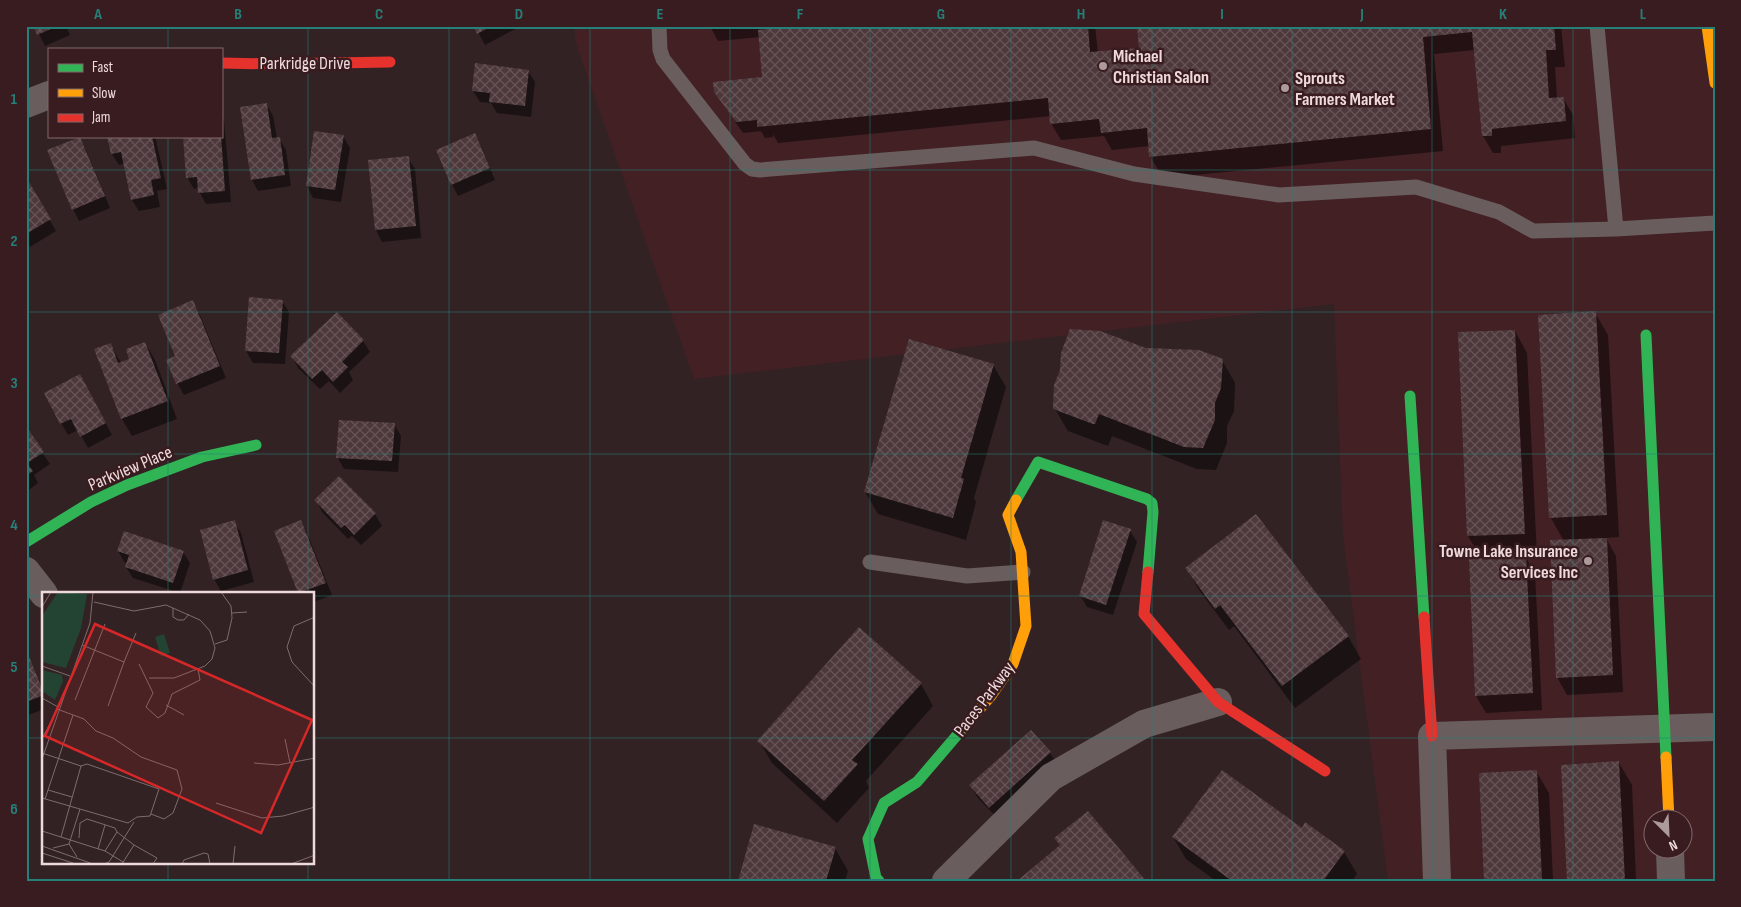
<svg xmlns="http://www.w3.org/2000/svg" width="1741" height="907" font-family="'Sofia Sans Condensed',sans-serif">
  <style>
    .built { fill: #422024; fill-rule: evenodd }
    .shadow { fill: #0007 }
    .building { fill: url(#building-cross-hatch) }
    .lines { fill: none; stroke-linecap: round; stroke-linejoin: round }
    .lane { stroke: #695d5d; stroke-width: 15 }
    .street { stroke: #695d5d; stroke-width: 28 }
    .fast { stroke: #30b455; stroke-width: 11 }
    .slow { stroke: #ff9f0a; stroke-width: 11 }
    .jam { stroke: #e5322d; stroke-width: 11 }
    .grid { fill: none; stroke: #258079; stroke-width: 1; stroke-opacity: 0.55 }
    .poi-dot { fill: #ad9a9b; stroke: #391c1f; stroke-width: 2 }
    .labels { text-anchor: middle; stroke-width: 5; stroke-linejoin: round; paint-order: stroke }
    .poi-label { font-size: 18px; font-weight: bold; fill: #efdadb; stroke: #391c1f; text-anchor: start }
    .street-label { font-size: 18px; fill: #efdadb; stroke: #391c1f }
    .inset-road { fill: none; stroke: #7e6c6d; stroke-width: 1 }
    .view { fill: #d62828; fill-opacity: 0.15; stroke: #d62828; stroke-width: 2.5 }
    .inset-edge { fill: none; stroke: #efdadb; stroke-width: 2.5 }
    .neatline { fill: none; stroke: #258079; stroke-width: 2 }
    .grid-label { font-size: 16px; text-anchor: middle; font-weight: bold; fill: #258079 }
  </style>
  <defs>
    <pattern id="building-cross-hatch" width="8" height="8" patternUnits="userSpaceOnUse" patternTransform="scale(1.25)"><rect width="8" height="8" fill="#4d383b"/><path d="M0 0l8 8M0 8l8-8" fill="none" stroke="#675457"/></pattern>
  </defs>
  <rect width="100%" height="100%" fill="#332224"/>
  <!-- built -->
  <path class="built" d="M574 26H1715V881H1388L1343 536 1334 304 694 379 576 44ZM1654 820H1684V850H1654Z"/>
  <!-- shadow -->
  <path class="shadow" d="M35 26H66L70 35 45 46Z
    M475 26H521L485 45Z
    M710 26H789V28L794 26H1049V29L1063 26H1095L1098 53 1141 54 1138 26H1561L1565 67H1555L1557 99 1563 98 1573 115 1575 138 1501 146V153H1493L1483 136 1475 50 1434 54 1443 151 1163 178 1150 156 1149 146 1112 150 1104 136 1061 140 1051 123V116L778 143 773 134V137L765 138 761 131 743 133 715 92 764 83 760 37 718 41Z
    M528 71 535 82 531 117 497 113 491 103 480 102 473 91Z
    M267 105 273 116 277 139 279 138 286 150 291 186 258 191 252 180Z
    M221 114 224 120 231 202 206 204 200 193 199 188 194 189 187 177 184 136H221Z
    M108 136H155L167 189 157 191 160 207 139 211 132 200 125 164 119 165 112 154Z
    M343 136 350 148 341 202 313 198 307 186Z
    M80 138 86 150 110 208 79 221 73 209Z
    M481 146 495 180 458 196 452 184Z
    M408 158 415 169 421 238 382 242 376 230 369 162Z
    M26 179 56 231 30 247 26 240Z
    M282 301 289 312 285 364 253 363 246 351Z
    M193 302 199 313 226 378 184 395 177 383V357Z
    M337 313 363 341 370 352 349 372 353 380 340 393 329 381 320 389 298 368 292 356Z
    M1595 313 1608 335 1619 537 1606 538 1616 556 1623 692 1567 695 1557 677 1564 541 1551 518Z
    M1515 331 1527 353 1537 556H1525L1535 574 1542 710 1486 713 1476 696 1482 559 1468 536 1459 334Z
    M145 343 155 360 177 419 132 436 122 419 96 350 110 344 121 363 131 359Z
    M1146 349 1222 360 1235 383 1234 411 1227 426V443L1216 470 1197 469 1112 436 1108 446 1068 431 1055 409 1061 370Z
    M993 365 1006 387 974 498 976 502 966 540 878 514 865 492Z
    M86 387 112 435 88 448 78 430 68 435 61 423Z
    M394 424 401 436 398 472 344 469 337 457Z
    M26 428 50 464 34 475 38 483 26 492Z
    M339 477 375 514 382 526 361 545 352 536 348 539 322 512 316 500Z
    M234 522 241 533 254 582 221 591 214 579Z
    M301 522 307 533 332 595 314 602V593H300L275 531Z
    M1130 531 1137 542 1113 615 1087 607 1080 595Z
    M118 551 183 552 190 563 180 593 133 578 126 567 127 563H125Z
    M1186 568 1348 636 1361 659 1295 708 1234 626 1229 630 1199 590Z
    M26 651 44 691V709L26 716Z
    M921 684 933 706 866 781 869 788 837 823 772 763 759 741Z
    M1031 731 1050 753 1057 764 997 818 977 797 971 785Z
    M1619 763 1632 785 1636 881H1568Z
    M1536 771 1549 793 1553 881H1485Z
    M1302 829 1344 852 1357 874 1352 881H1216L1186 859 1173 837Z
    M835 848 848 871 845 881H739Z"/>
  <!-- building -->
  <path class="building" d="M33 26H58L37 35Z
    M473 26H492L477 34Z
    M793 26H1041V28L1088 26 1090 52 1139 48 1137 26H1554L1556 50H1546L1549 98 1564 97 1566 121 1492 129V136H1482L1472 32 1423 37 1431 129 1149 157 1147 128 1101 133 1099 119 1050 124 1048 98 757 127V120L736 122 714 92 713 82 762 77 758 30Z
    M475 63 529 70 525 106 489 102 490 93 472 91Z
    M267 103 272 138 280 137 285 175 251 180 240 107Z
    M314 131 344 135 335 190 306 186Z
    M475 133 490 168 451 185 436 150Z
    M107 136H152L161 178 151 180 154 195 131 200 121 152 111 154Z
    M183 136H221L225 191 198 193 197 177 186 178Z
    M80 137 105 196 72 210 47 150Z
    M409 156 416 226 375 230 368 160Z
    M26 177 51 219 26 234Z
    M249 297 283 300 279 353 245 351Z
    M193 300 220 366 176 384 166 360 175 356 158 315Z
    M1596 311 1607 515 1549 518 1538 315Z
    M337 312 364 340 342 362 348 367 333 382 322 370 312 379 290 356Z
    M1070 329 1100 331 1146 348 1199 350 1223 359 1221 388 1215 403V420L1203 448 1184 447 1099 414 1095 424H1093L1053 409 1054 385 1060 370 1061 353Z
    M1515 330 1525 534 1467 536 1458 332Z
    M909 339 994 364 961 478 964 479 953 518 864 492Z
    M145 342 168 401 121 419 94 349 111 343 118 363 129 359 126 349Z
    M80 374 106 423 80 437 71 419 60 424 44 393Z
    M339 420 395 423 392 461 336 458Z
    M26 426 44 452 27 463 33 471 26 476Z
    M339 476 376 513 354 535 345 525 341 528 314 500Z
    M1256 514 1349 636 1282 686 1220 605 1215 609 1185 568Z
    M235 520 248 570 213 580 200 530Z
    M301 520 326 583 298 593 274 531Z
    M1103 520 1131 529 1106 605 1079 596Z
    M124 531 184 551 173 583 125 567 129 555 117 551Z
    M1607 538 1613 675 1556 678 1550 540Z
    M1526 555 1533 693 1475 696 1469 559Z
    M859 627 922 683 852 760 858 764 824 801 757 741Z
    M26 649 44 693V695L26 702Z
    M1031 730 1051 752 989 808 969 785Z
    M1619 761 1625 881H1567L1561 765Z
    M1222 770 1302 828 1305 822 1345 851 1323 881H1232L1172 837Z
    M1537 770 1542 881H1484L1479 773Z
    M1088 811 1146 881H1017L1060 845 1054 838Z
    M754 824 836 847 826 881H738Z"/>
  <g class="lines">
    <!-- lane -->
    <path class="lane" d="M659 26 660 50 663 59 745 164 752 169 760 170 1034 148 1134 174 1279 195 1416 187 1499 212 1533 231 1616 229 1715 223
      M1597 26 1616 229
      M870 562 967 576 1023 572"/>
    <!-- street -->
    <path class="street" d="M26 104 49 95
      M26 571 44 594
      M1670 850 1671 881
      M946 881 1051 777 1144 724 1218 702
      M1437 881 1432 736 1715 727"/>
    <!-- fast -->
    <path class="fast" d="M1646 335 1666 757
      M1410 396 1424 617
      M1016 500 1038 462 1147 499 1152 503 1153 512 1148 572
      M26 542 91 502 127 485 202 457 256 445
      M879 881 876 878 868 839 884 803 917 782 964 727"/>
    <!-- slow -->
    <path class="slow" d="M1707 26 1715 83
      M964 727 990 697 1013 664 1026 626 1021 552 1008 515 1016 500
      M1666 757 1669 820"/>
    <!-- jam -->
    <path class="jam" d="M221 63 276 64 390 62
      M1148 572 1144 614 1218 702 1325 771
      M1424 617 1432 736"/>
  </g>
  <!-- grid -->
  <path class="grid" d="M168 26V49M308 26V593M449 26V881M590 26V881M730 26V881M870 26V881M1011 26V881M1152 26V881M1292 26V881M1432 26V881M1573 26V881M168 136V593M26 170H1715M26 312H1715M26 454H1715M26 596H44M314 596H1715M26 738H44M314 738H1715M168 863V881M308 863V881"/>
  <!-- markers -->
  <g class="poi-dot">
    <circle cx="1103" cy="66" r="5"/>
    <circle cx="1285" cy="88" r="5"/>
    <circle cx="1588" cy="561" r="5"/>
  </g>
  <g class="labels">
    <!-- poi labels -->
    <g class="poi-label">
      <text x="1113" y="62">Michael<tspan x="1113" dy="21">Christian Salon</tspan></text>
      <text x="1295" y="84">Sprouts<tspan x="1295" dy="21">Farmers Market</tspan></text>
      <text x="1578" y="557" text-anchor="end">Towne Lake Insurance<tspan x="1578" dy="21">Services Inc</tspan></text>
    </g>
    <!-- street labels -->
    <g class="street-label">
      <text x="305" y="69">Parkridge Drive</text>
      <text transform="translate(130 468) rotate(-23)" y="6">Parkview Place</text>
      <text transform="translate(984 699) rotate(-53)" y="6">Paces Parkway</text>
    </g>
  </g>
  <!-- overview -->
  <g transform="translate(42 592)">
    <rect width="272" height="272" fill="#332224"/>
    <path d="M16 0 45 2 39 36 24 76 0 70V24ZM0 78 20 83 21 89 13 108 0 99Z" fill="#234433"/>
    <path d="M122 42 128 61 119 64 113 45Z" fill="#234433"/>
    <path class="inset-road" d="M52 10 92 19 124 13 158 28 168 39 173 56 170 67 163 74 132 86H107M0 15 9 0M131 16V25L136 28H142L147 22M190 21 205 20M273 25 252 34 245 55 250 70 273 95M173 52 185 48 190 26 189 14 179 0M40 53 82 70 94 41M97 72 111 101 104 115 116 126 123 121 130 102 158 88 156 77M0 74 28 84M0 106 16 115M33 108 63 32M124 113 142 123M66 114 82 70M15 117 42 127 54 139 71 146 99 165 135 178 140 197 131 221 122 227 109 222M0 147 12 124M243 147 248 171M0 161 39 174 45 172 117 197 108 224 95 225 86 231 0 206M0 167 48 31 51 0M212 171 236 173 273 166M6 198 30 205M3 207 31 123M174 211 220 226 241 224 273 215M0 239 63 259 81 270M75 240 92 253M19 245 39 174M37 246 38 231 45 227 73 236 75 240 63 259M0 254 51 272M11 256 27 252M56 257 63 233M0 261 34 272M35 265 27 252 38 217M62 272 67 270 92 230M80 272 92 253 115 266 111 272M140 272 142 268 162 261 166 262 168 272M191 272 193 254M249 272 273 263"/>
    <path class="view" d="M53 32 270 128 219 241 3 144Z"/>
    <rect width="272" height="272" class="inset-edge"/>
  </g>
  <!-- border -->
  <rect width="1741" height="907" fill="none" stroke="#391c1f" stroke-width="55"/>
  <!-- legend -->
  <rect x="48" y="48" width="175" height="90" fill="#391c1f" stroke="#82686a"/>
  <rect x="58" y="64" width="25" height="8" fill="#30b455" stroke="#82686a"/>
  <text x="92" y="72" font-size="15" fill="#efdadb">Fast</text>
  <rect x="58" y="89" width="25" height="8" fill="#ff9f0a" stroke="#82686a"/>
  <text x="92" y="98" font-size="15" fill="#efdadb">Slow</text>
  <rect x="58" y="114" width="25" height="8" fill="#e5322d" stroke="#82686a"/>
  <text x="92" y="122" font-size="15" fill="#efdadb">Jam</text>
  <!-- north arrow -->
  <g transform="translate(1668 834) rotate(156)"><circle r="24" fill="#391c1f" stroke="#82686a"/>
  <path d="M0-4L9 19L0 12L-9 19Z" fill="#ad9a9b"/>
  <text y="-8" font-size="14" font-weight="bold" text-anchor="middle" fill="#efdadb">N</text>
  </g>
  <rect x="28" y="28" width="1686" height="852" class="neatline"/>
  <g class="grid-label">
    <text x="98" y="19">A</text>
    <text x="238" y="19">B</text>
    <text x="379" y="19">C</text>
    <text x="519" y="19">D</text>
    <text x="660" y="19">E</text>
    <text x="800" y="19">F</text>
    <text x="941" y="19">G</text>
    <text x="1081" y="19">H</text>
    <text x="1222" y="19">I</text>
    <text x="1362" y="19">J</text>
    <text x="1503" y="19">K</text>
    <text x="1643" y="19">L</text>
    <text x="14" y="104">1</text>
    <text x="14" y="246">2</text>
    <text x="14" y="388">3</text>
    <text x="14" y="530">4</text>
    <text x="14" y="672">5</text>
    <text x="14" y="814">6</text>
  </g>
</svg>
